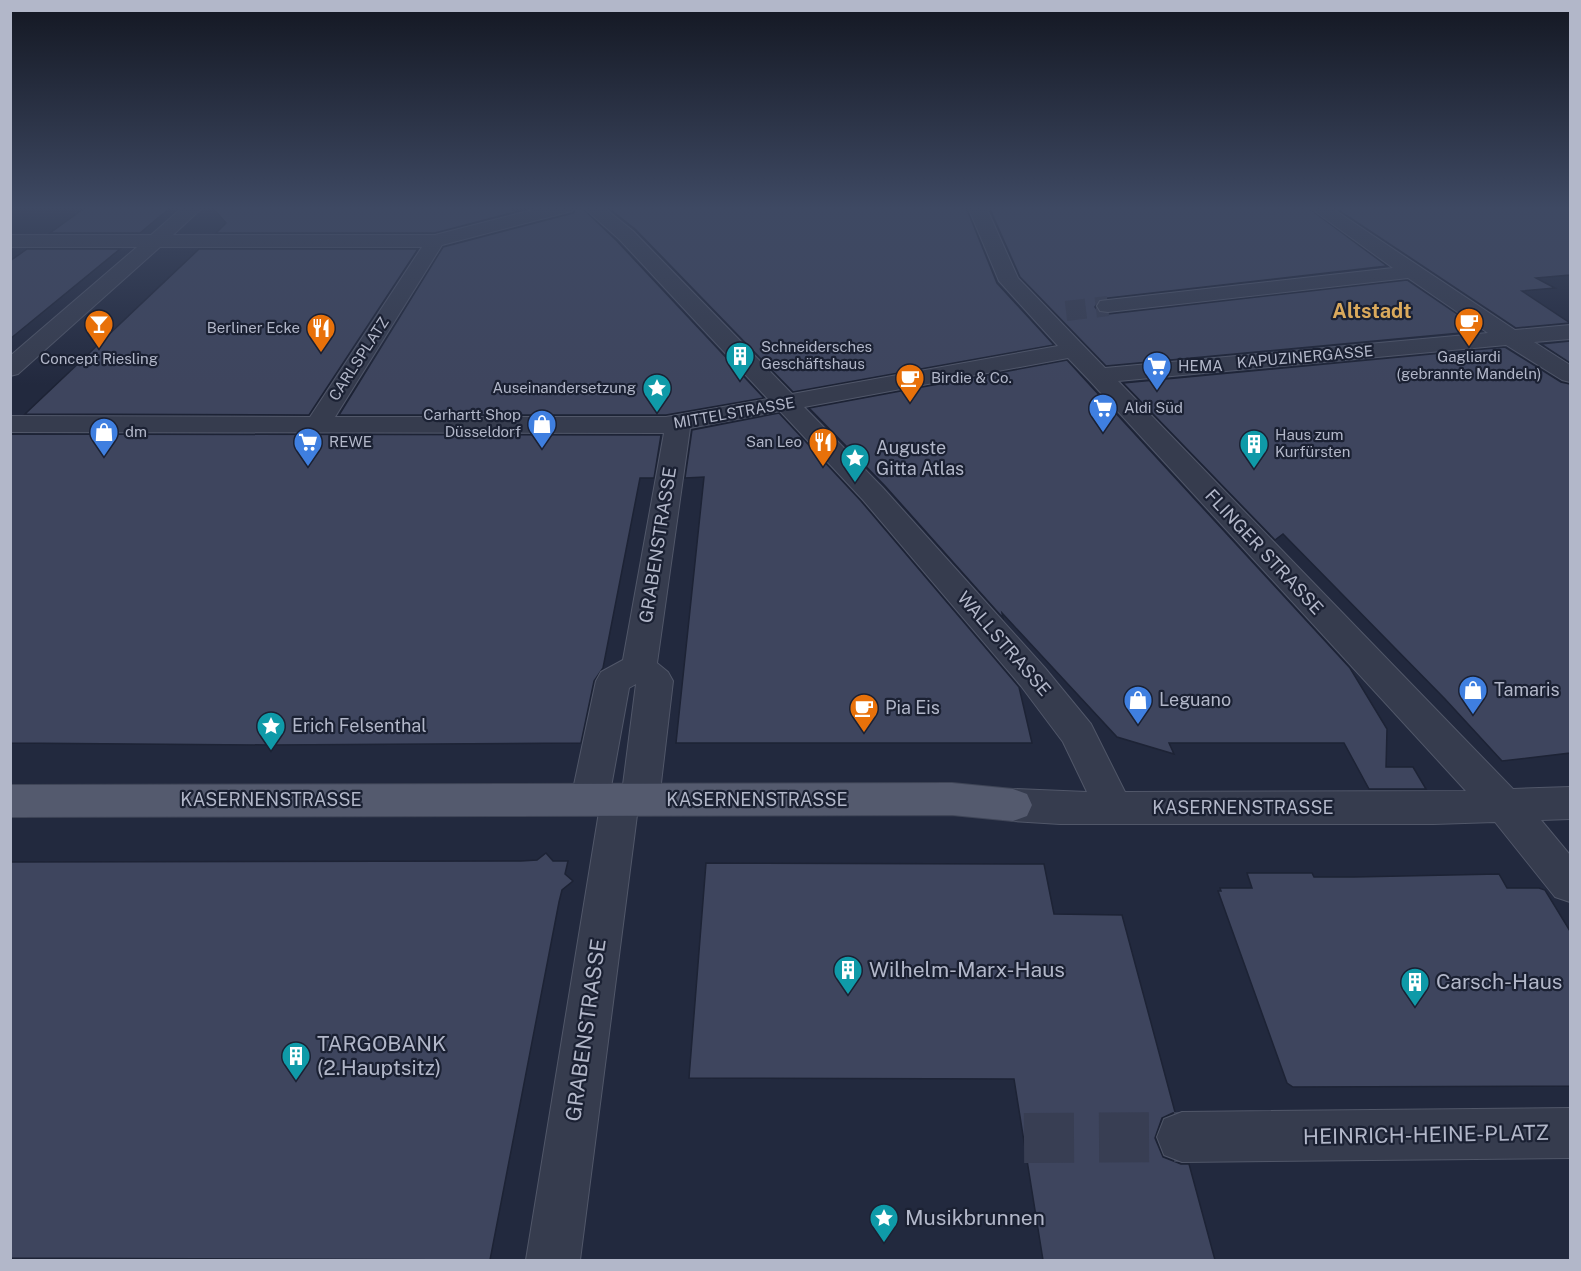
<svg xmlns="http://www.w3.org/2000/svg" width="1581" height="1271" font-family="'Public Sans',sans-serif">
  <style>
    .building { fill: #3e455e; stroke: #1d2335; stroke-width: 1.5 }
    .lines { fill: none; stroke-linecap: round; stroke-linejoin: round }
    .minor-tunnel-far1 { stroke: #383e53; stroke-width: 20; stroke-dasharray: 20 10; stroke-linecap: butt }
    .minor-tunnel { stroke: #383e53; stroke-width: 50; stroke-dasharray: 50 25; stroke-linecap: butt }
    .minor-casing { stroke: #515769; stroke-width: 2 }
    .major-casing { stroke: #3f4557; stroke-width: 2 }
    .minor { fill: #363c4e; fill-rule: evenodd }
    .major { fill: #545a6e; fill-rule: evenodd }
    .labels { text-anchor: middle; stroke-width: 4.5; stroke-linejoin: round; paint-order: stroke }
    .far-poi-label { font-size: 15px; fill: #b2b7c9; stroke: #1b2133; text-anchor: start }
    .far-street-label { font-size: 15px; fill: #b2b7c9; stroke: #1b2133 }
    .poi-label { font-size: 18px; fill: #b2b7c9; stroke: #1b2133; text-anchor: start }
    .street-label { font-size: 18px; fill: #b2b7c9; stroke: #1b2133 }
    .far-district-label { font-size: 20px; font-weight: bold; fill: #daa95c; stroke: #1b2133 }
    .near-poi-label { font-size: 21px; fill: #b2b7c9; stroke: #1b2133; text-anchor: start }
    .near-street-label { font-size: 21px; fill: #b2b7c9; stroke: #1b2133 }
  </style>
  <rect width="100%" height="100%" fill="#22293e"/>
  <!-- building -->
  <path class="building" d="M86 207H171L140 233H50Z
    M212 207H511L513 210 534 207 435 233H216L226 223Z
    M577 207H581L617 241 764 398 666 415H339L443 247 573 213Z
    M607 207H966L997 283 1054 345 793 392 635 229Z
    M989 207H1307L1387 266 1100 299 1095 307 1100 313 1108 314 1407 280 1482 331 1106 366 1020 277Z
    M1334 207H1570V275L1536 278 1555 288 1522 291 1570 323 1516 328Z
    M27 249H120L10 339V261Z
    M199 249H418L309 415 25 414Z
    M1570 341V363L1541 344Z
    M1505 347 1561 382 1570 384V753L1502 761 1445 699 1283 534 1275 540 1123 383Z
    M1067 360 1350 668 1387 729 1386 767H1413L1426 789H1369L1344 743H1169L1174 754 1117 737 1002 613 1003 618 885 486 809 408Z
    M779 413 861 501 1019 687 1032 743H676L704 477 685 478 692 430Z
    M10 434 661 435 654 478H640L603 668 594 681 581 743 272 745 10 743Z
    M546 853 553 861H568L565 874 573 881 562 890 559 902 490 1260 10 1258V862L521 861 537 860Z
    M706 863 1044 864 1054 914 1122 915 1175 1112 1162 1118 1155 1138 1163 1157 1181 1164H1189L1215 1260H1043L1014 1079 689 1078Z
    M1247 873H1312L1314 877H1354L1499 874 1507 888H1539L1545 890 1570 931V1086L1293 1087 1287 1083 1218 891H1221L1220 888H1252Z"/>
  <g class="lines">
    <!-- minor-tunnel-far1 -->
    <path class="minor-tunnel-far1" d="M1066 311 1108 306"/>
    <!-- minor-tunnel -->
    <path class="minor-tunnel" d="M1024 1138 1182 1137"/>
    <!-- minor casing -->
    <g class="minor-casing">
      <path id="minor" d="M183 207H203L173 235H435L544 207H575L572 211 442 245 335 417H666L768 399 619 239 583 207H603L633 231 792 394 1058 346 999 281 968 207H986L1018 278 1105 368 1488 333 1408 278 1108 312 1100 311 1097 306 1100 301 1108 300 1393 268 1309 207H1330L1515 330 1570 325V339L1534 342 1570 365V382L1562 380 1506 345 1118 381 1513 789 1570 787V819L1541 820 1570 855V902L1555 897 1495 822 1434 824H1060L1013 821 999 816 994 805 999 794 1013 789 1087 792 1063 742 1021 686 863 500 780 411 690 428 657 663 668 672 673 681 659 800 654 811 637 815 580 1260H526L599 812 590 815 576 810 571 799 596 681 601 672 623 660 664 433 10 432V416L310 417 422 247H160L18 374 10 376V356L137 247H10V235H151ZM1068 358 1090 381 1466 791 1125 792 1091 724 1045 668 883 488 804 407ZM636 684 623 785 611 787 629 688Z
        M1570 1108V1158L1182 1162 1164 1155 1157 1137 1164 1119 1182 1112Z"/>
    </g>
    <!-- major casing -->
    <g class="major-casing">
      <path id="major" d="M952 783 1013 789 1027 794 1032 805 1027 816 1013 821 952 815 10 817V785Z"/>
    </g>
    <!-- minor -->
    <use href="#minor" class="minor"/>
    <!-- major -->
    <use href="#major" class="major"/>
  </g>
  <!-- sky -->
  <linearGradient id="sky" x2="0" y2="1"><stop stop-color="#131722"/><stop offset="0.54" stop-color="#3e4963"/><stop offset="1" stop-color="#3e4963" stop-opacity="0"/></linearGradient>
  <rect width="1581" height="385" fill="url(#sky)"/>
  <!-- icons -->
  <defs>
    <g id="cafe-pin" transform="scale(1.5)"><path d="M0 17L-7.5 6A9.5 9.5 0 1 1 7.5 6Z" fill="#e8710a" stroke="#1b2133"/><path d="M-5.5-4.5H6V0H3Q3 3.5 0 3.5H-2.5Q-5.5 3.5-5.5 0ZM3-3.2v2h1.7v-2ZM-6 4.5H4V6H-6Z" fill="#fff"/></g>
    <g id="bar-pin" transform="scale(1.5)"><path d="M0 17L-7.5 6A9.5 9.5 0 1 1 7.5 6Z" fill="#e8710a" stroke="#1b2133"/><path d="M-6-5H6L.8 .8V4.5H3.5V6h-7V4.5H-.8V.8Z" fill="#fff"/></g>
    <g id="restaurant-pin" transform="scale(1.5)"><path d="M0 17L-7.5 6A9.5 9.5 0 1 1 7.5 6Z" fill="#e8710a" stroke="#1b2133"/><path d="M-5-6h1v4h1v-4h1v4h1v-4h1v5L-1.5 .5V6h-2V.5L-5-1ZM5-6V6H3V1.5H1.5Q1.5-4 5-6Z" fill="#fff"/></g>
    <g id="building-pin" transform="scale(1.5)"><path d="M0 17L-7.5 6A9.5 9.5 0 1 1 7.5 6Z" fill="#0f9aa8" stroke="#1b2133"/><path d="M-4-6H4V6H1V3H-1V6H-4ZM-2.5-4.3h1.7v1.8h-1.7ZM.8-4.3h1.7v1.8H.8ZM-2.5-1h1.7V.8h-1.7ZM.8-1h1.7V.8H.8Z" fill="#fff"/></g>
    <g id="supermarket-pin" transform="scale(1.5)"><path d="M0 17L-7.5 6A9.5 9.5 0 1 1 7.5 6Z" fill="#3f7fe0" stroke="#1b2133"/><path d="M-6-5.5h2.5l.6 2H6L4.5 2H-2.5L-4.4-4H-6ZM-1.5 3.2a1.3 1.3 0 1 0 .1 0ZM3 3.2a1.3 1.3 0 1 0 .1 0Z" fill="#fff"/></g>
    <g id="sight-pin" transform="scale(1.5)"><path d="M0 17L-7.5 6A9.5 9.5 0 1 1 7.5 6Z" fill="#0f9aa8" stroke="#1b2133"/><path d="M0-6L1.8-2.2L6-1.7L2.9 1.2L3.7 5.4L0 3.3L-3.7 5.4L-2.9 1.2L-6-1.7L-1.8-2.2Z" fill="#fff"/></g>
    <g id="shop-pin" transform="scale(1.5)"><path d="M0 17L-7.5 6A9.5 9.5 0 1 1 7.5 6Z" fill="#3f7fe0" stroke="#1b2133"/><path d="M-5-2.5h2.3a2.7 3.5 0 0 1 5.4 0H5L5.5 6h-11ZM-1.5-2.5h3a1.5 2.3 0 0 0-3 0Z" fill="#fff"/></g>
  </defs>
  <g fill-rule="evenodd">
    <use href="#cafe-pin" x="1469" y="322"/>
    <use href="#bar-pin" x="99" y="324"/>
    <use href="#restaurant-pin" x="321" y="328"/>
    <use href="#building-pin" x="740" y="356"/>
    <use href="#supermarket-pin" x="1157" y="366"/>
    <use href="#cafe-pin" x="910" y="378"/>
    <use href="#sight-pin" x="657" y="388"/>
    <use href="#supermarket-pin" x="1103" y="408"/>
    <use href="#shop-pin" x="542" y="424"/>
    <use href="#shop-pin" x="104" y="432"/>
    <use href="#supermarket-pin" x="308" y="442"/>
    <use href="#restaurant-pin" x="823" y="442"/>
    <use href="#building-pin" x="1254" y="444"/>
    <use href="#sight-pin" x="855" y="458"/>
    <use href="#shop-pin" x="1473" y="690"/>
    <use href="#shop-pin" x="1138" y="700"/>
    <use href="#cafe-pin" x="864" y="708"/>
    <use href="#sight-pin" x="271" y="726"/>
    <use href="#building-pin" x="848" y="970"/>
    <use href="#building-pin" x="1415" y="982"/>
    <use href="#building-pin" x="296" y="1056"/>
    <use href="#sight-pin" x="884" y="1218"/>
  </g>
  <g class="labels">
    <!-- far-poi labels -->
    <g class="far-poi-label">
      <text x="300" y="333" text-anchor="end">Berliner Ecke</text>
      <text x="761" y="352">Schneidersches<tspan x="761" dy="17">Geschäftshaus</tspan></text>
      <text x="1469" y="362" text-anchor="middle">Gagliardi<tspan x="1469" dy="17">(gebrannte Mandeln)</tspan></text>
      <text x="99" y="364" text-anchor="middle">Concept Riesling</text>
      <text x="1178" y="371">HEMA</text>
      <text x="931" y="383">Birdie &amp; Co.</text>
      <text x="636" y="393" text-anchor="end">Auseinandersetzung</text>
      <text x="1124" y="413">Aldi Süd</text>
      <text x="521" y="420" text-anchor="end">Carhartt Shop<tspan x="521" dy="17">Düsseldorf</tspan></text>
      <text x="125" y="437">dm</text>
      <text x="1275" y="440">Haus zum<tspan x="1275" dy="17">Kurfürsten</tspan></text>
      <text x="329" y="447">REWE</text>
      <text x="802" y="447" text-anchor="end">San Leo</text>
    </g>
    <!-- far-street labels -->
    <g class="far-street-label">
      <text transform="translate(1305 357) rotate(-5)" y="5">KAPUZINERGASSE</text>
      <text transform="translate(359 359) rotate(-57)" y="5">CARLSPLATZ</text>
      <text transform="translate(734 413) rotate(-10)" y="5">MITTELSTRASSE</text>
    </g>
    <!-- poi labels -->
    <g class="poi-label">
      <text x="876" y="454">Auguste<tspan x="876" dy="21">Gitta Atlas</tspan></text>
      <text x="1494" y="696">Tamaris</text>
      <text x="1159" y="706">Leguano</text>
      <text x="885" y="714">Pia Eis</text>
      <text x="292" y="732">Erich Felsenthal</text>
    </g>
    <!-- street labels -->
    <g class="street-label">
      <text transform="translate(658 545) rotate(-81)" y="6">GRABENSTRASSE</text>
      <text transform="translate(1264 552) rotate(47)" y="6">FLINGER STRASSE</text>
      <text transform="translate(1004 644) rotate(49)" y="6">WALLSTRASSE</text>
      <text x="271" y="806">KASERNENSTRASSE</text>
      <text x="757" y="806">KASERNENSTRASSE</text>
      <text x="1243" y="814">KASERNENSTRASSE</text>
    </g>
    <!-- far-district labels -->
    <g class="far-district-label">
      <text x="1372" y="318">Altstadt</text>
    </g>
    <!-- near-poi labels -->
    <g class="near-poi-label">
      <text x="869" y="977">Wilhelm-Marx-Haus</text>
      <text x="1436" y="989">Carsch-Haus</text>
      <text x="317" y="1051">TARGOBANK<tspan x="317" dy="24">(2.Hauptsitz)</tspan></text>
      <text x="905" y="1225">Musikbrunnen</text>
    </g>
    <!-- near-street labels -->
    <g class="near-street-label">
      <text transform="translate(586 1030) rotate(-82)" y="7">GRABENSTRASSE</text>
      <text transform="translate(1426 1135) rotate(-1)" y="7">HEINRICH-HEINE-PLATZ</text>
    </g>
  </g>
  <!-- border -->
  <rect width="1581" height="1271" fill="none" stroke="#b2b7c9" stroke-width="24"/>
</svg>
